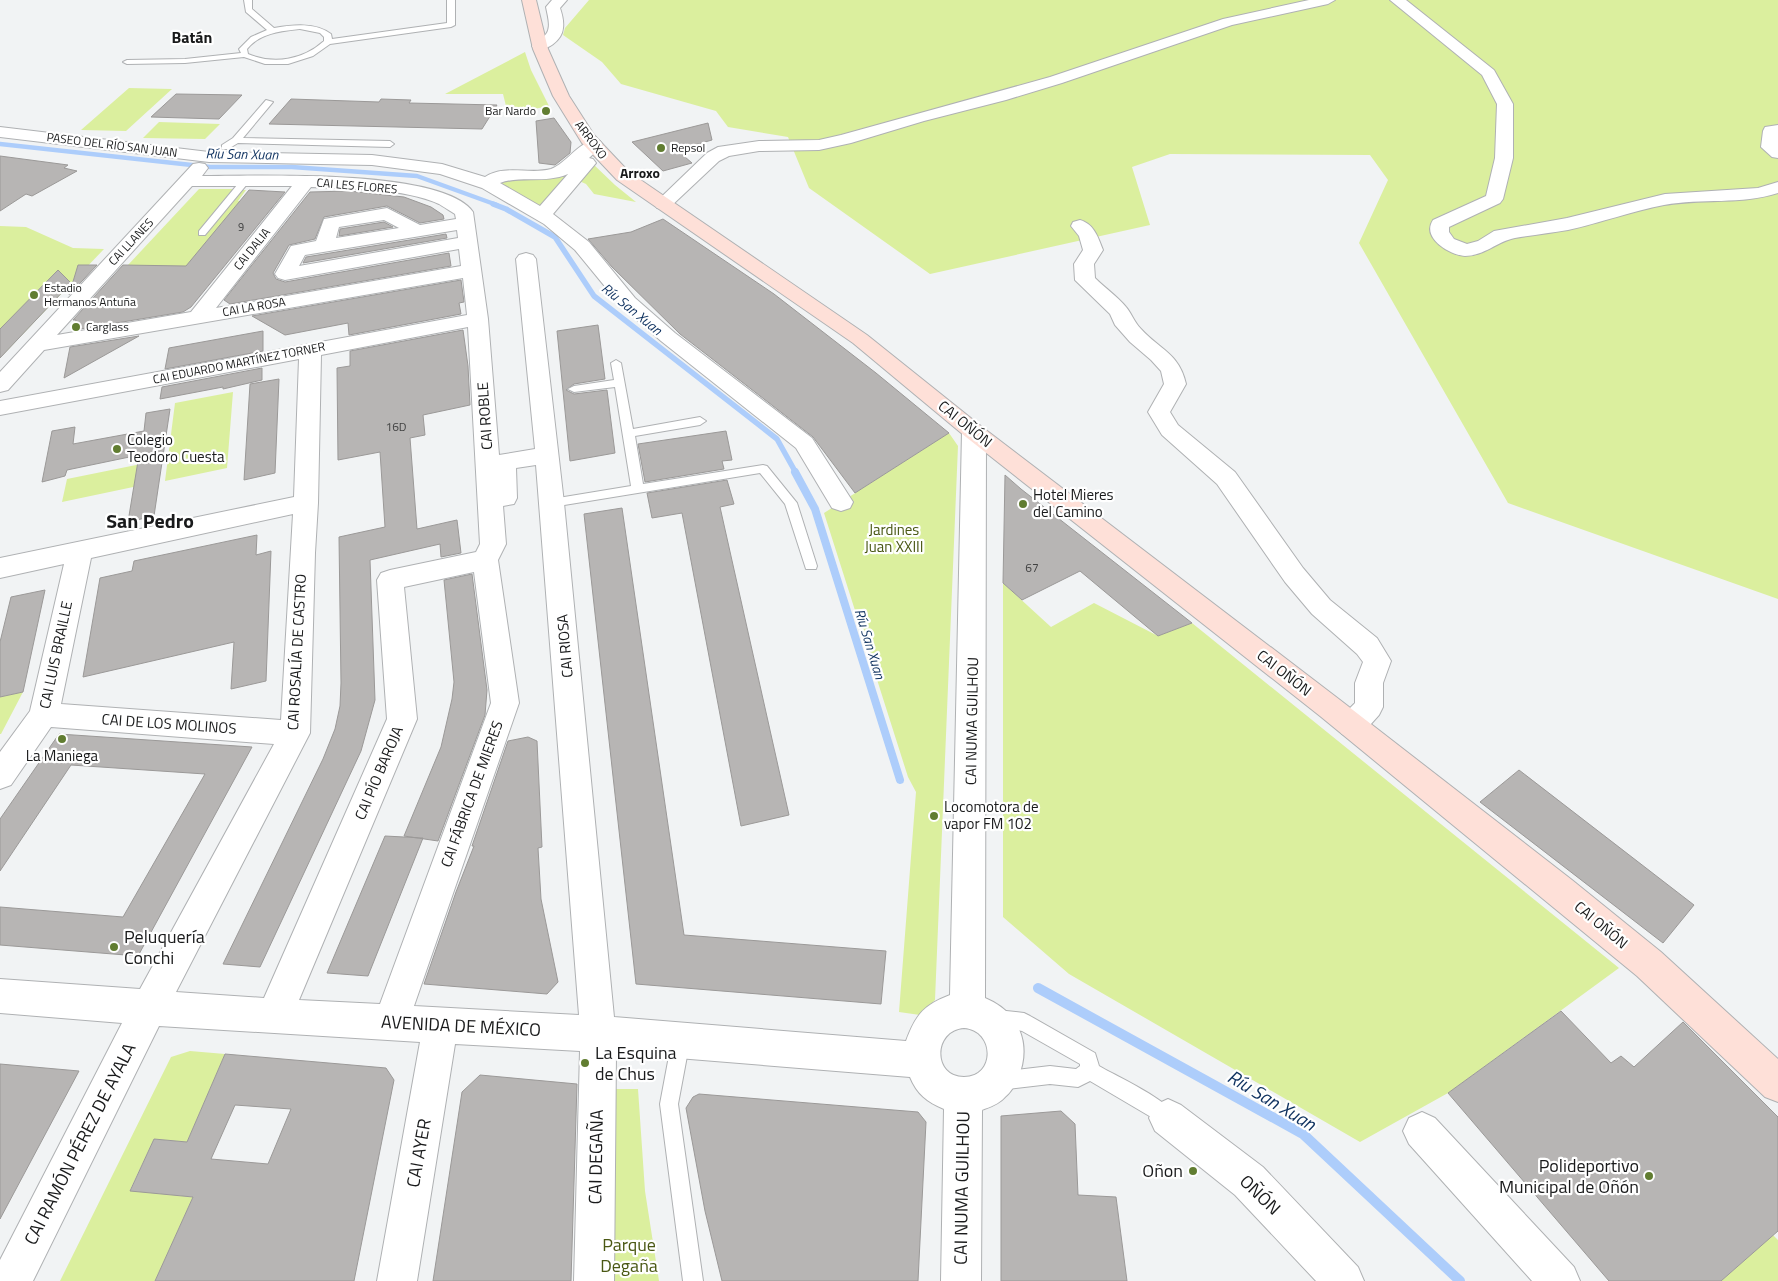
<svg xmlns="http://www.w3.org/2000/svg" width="1778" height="1281" font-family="'Titillium Web',sans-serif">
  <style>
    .green { fill: #dbef9e }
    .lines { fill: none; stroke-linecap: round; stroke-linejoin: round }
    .stream-far3 { stroke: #adcdfb; stroke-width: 4.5 }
    .stream-far2 { stroke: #adcdfb; stroke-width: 5.5 }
    .stream-far1 { stroke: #adcdfb; stroke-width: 8 }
    .stream { stroke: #adcdfb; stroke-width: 10 }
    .building { fill: #b7b5b4; stroke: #9b9998; fill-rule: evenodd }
    .lane-casing { stroke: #afb1b3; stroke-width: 2 }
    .street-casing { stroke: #afb1b3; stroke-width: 2 }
    .secondary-casing { stroke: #afb1b3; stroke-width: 2 }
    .lane { fill: #fff; fill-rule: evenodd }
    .street { fill: #fff; fill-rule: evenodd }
    .secondary { fill: #fee0d8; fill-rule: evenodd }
    .poi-dot { fill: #617d31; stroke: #fff; stroke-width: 2 }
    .labels { text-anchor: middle; stroke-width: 4.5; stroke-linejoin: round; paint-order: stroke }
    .far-number-label { font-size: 11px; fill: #404141 }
    .far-poi-label { font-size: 12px; fill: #191a1b; stroke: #fff; text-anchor: start }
    .far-street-label { font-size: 12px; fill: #191a1b; stroke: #fff }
    .number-label { font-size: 12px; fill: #404141 }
    .far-water-label { font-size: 14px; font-style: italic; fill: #0e315f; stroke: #fff }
    .far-neighbourhood-label { font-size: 14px; font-weight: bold; fill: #191a1b; stroke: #fff }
    .street-label { font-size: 15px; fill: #191a1b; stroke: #fff }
    .poi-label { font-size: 15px; fill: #191a1b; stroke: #fff; text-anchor: start }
    .park-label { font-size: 15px; fill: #4a5814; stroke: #fff }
    .far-district-label { font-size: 16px; font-weight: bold; fill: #191a1b; stroke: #fff }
    .near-poi-label { font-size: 18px; fill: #191a1b; stroke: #fff; text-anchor: start }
    .near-street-label { font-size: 18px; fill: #191a1b; stroke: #fff }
    .near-park-label { font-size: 18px; fill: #4a5814; stroke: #fff }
    .near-water-label { font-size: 19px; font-style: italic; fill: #0e315f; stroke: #fff }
    .district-label { font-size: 20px; font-weight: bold; fill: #191a1b; stroke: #fff }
  </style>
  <rect width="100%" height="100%" fill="#f1f3f4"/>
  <!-- green -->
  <path class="green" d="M589 0H1778V599L1508 503 1359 243 1388 180 1370 155 1170 154 1132 167 1150 225 930 274 809 188 788 137 728 127 716 111 621 84 602 62 563 35 565 28Z
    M525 52 531 70 549 106 529 110H507L503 94H445Z
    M129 88 172 89 126 131 81 130Z
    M159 122 220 124 205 139 143 138Z
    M592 163 615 185 636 202 594 194 586 184 577 180Z
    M571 173 541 208 496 184V180Z
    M199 189H234L199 233H207L242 190H246L238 201H250L188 273 128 265Z
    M0 226 26 227 73 248 104 249 0 358Z
    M233 392 227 468 165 481 175 403Z
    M949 433 958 446 935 1000 920 1015 899 1012 916 792 908 777 824 513Z
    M141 464 138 486 62 502 67 479Z
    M1003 583 1051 627 1094 603 1158 636 1192 623 1619 968 1448 1093 1360 1142 1069 974 1003 917Z
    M23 692 1 734H0V697Z
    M190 1051 225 1054 187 1142 154 1139 130 1190 193 1197 155 1281H60L171 1057Z
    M611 1089H638L645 1191 659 1281H606Z
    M1773 1235 1778 1240V1281H1721Z"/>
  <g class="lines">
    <!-- stream-far3 -->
    <path class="stream-far3" d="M0 144 210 167H292L417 176 497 205"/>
    <!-- stream-far2 -->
    <path class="stream-far2" d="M493 204 506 209 555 237 594 296 777 439 796 473"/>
    <!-- stream-far1 -->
    <path class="stream-far1" d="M795 472 815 509 900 780"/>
    <!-- stream -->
    <path class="stream" d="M1038 988 1303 1134 1460 1281"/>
  </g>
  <!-- building -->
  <path class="building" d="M176 94 242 95 219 119 151 117Z
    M291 99 379 102 381 99 411 100 409 103 497 105 482 129 269 124Z
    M554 118 571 142 570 153 555 165 539 163 536 121Z
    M708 123 712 140 677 150 692 163 663 171 632 142Z
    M0 156 68 165 64 168 77 171 32 196 26 194 0 211Z
    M249 190 285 192 191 307 183 312 74 330 76 320H73L123 265 186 266Z
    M349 191 404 197 431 207 443 215 444 219 420 223 387 206 324 217 315 239 289 245 273 273 276 279 285 282 449 253 451 266 230 304 224 300 310 192Z
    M663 219 774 294 876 373 949 433 855 493 813 437 680 334 612 267 588 239 631 232Z
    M384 222 393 227 339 236 340 229Z
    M446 234 447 238 303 263 306 257Z
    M78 265H97L69 295Z
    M58 270 71 283 0 358V329Z
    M461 280 464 302 459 303 461 314 349 335 348 323 285 335 252 316Z
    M598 325 605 379 574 384 566 390 574 394 607 390 615 453 570 461 557 331Z
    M463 330 468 366 470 405 423 415 425 435 410 438 417 529 457 520 461 553 441 557 440 544 370 560 375 700 361 751 260 967 223 964 323 759 335 729 340 706 341 683 339 537 385 527 380 452 338 460 337 368 350 366V351Z
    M263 331V351L165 369 169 348Z
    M139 336 64 378 70 347Z
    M262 368V380L223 389V387L160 399 162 387Z
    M279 379 275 473 244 480 250 384Z
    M170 409 154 516 128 522 139 455 67 470 65 476 42 482 52 431 75 427 73 444 144 431 146 413Z
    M726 431 732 460 722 461 724 469 645 482 638 444Z
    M1005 475 1021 489 1192 623 1158 636 1080 571 1022 600 1003 583Z
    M727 480 734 504 720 507 789 815 741 826 682 513 652 518 647 493Z
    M622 508 684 935 886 951 881 1004 636 984 584 514Z
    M257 535 256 555 271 551 266 681 231 689 234 642 83 677 100 578 132 571 134 561Z
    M472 574 487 690 485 715 438 841 404 836 441 747 452 699 454 682 444 580Z
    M45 590 23 692 0 697V642L11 597Z
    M59 734 252 747 138 956 0 945V907L123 917 205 774 71 765 0 871V819Z
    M528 737 537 741 542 847 538 848 541 899 558 982 547 994 424 984 456 892 474 846H472L508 741Z
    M1519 770 1694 905 1663 943 1480 802Z
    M385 836 423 838 368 976 327 973Z
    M1561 1011 1611 1063 1621 1056 1634 1067 1683 1022 1778 1117V1231L1721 1281H1609L1448 1093Z
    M225 1054 386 1068 394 1080 354 1281H155L193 1197 130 1191 154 1139 187 1142ZM235 1105 291 1109 268 1164 211 1159Z
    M0 1064 79 1071 0 1219Z
    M480 1075 577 1084 571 1281H433L462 1092Z
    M699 1094 918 1112 926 1122 918 1281H722L705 1211 686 1108 693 1097Z
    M1061 1111 1075 1124 1078 1195 1116 1197 1127 1281H1001V1116Z"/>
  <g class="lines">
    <!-- lane casing -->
    <g class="lane-casing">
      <path id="lane" d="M244 0H252V9L274 28C292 25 315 22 331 34L332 39 447 23V0H455V25L451 27 330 44 313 56 288 64H265L244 57 185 63 127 64 123 62 127 60 185 59 241 53 239 49 251 37 267 30 246 12ZM300 29 320 33 324 37V41C303 60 274 65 248 54L247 49C260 33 281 31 300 29Z
        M266 100 273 102 243 138 390 141 394 144 390 147 238 143 228 149H222V145L233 138Z
        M245 178 248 179V183L205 235H199V231L242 179Z
        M616 360 621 363 633 429 700 417 706 421 700 425 635 436 643 484 763 465 767 466 797 503 817 566 816 569H806L785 504 760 473 552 507 548 506 546 503 552 499 631 486 615 387 574 392 568 389 574 386 614 380 611 363Z
        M997 1010 1024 1013 1030 1016 1095 1053 1099 1066C1116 1076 1171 1101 1177 1118L1175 1125 1168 1127 1090 1081 1078 1087 1050 1084 1000 1090 993 1088 991 1081 993 1074 1000 1072 1050 1066 1076 1069 1080 1066V1064L1022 1031 991 1025 988 1019 991 1013Z
        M681 1031 687 1034 690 1040 678 1104 703 1281H683L660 1104 672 1040 675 1034Z"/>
    </g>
    <!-- street casing -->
    <g class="street-casing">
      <path id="street" d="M552 0H567L560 8C562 14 564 21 563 28 562 41 546 52 534 49L532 46C535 42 537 41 542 38 553 31 548 18 546 7Z
        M1309 0H1335L1328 4 1232 25 1062 83 1006 100 924 121 851 143 819 150 759 151 729 156 719 161 669 208 663 209 657 208 654 204 707 153 718 147 759 141 819 140 841 135 1050 77 1223 19Z
        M1390 0H1406L1494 70 1513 104V158L1503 199 1500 203 1449 227V232L1454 239 1467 244 1478 241 1494 231 1567 218 1665 194 1758 188 1778 182V193C1741 205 1702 198 1664 205 1632 211 1600 223 1568 230 1551 233 1533 235 1515 238 1498 241 1484 256 1465 256 1450 255 1421 238 1433 220L1486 196 1495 158 1497 104 1482 75Z
        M1778 125V158L1772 157 1761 147 1763 131 1765 127Z
        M0 127 209 152 372 155 442 164 485 177C505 164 529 175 551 169 568 163 581 137 600 141L603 145 589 158 593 159 596 163 553 214 589 242 635 298 675 333 812 438 853 502 850 508 841 511 832 508 796 448 661 341 621 306 575 250 544 224 482 188 440 174 372 165 209 162 0 137ZM568 174 540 206 500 183C521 175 545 184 568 174Z
        M199 163 205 164 208 168 202 176C254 176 443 168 473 212L488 319 499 455 535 449 516 259 519 255 526 253 533 255 536 259 564 503 614 1017 906 1041C916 1014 924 1005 950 995L962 432 966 427 974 424 982 427 986 432 985 998C1019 1012 1032 1044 1018 1078 1015 1085 1011 1092 1005 1097 999 1104 990 1107 982 1110L981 1281H941L944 1109C927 1102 917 1094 910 1077L616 1053 614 1281H574L580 1051 455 1044 417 1281H377L420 1042 159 1026 33 1281H0V1260L122 1023 0 1013V979L140 989 274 744 51 727 11 785 0 789V752L30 711 64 564 0 578V558L294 497 299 359 0 415V401L467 315 463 278 44 350 8 390 0 392V372L193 164ZM192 186H292L191 312 57 335ZM311 187C348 189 405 188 439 204 444 207 450 211 455 214L456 219 420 225 387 208 324 219 316 241 291 246 275 274 278 278 285 280 459 249 461 266 216 308ZM384 220 399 228 336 238 339 227ZM457 230 458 238 299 266 305 255ZM468 327 480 544 476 552 390 570 381 573 377 580 387 719 264 998 176 992 310 733 315 553 318 503 321 355ZM536 465 579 1015 414 1006 519 703 498 560 506 544 503 506 514 504 517 498 516 468ZM293 514 281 720 61 704 91 558ZM474 572 491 703 380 1004 299 1000 417 719 404 587ZM964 1028C995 1030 996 1077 964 1077 932 1077 933 1030 964 1028Z
        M1080 220C1094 224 1098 237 1103 250L1094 264 1095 278C1105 288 1117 296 1126 307 1132 314 1134 322 1141 329 1160 350 1179 353 1186 384L1170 412 1178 425 1235 472 1303 568 1330 600 1377 638 1391 661 1383 683V707L1379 715 1362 734 1352 737 1342 734 1337 725 1342 716 1355 703V683L1363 662 1357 654 1312 614 1285 582 1217 484 1162 435 1148 412 1164 384 1161 371 1151 360 1130 342 1115 325 1110 314 1075 280 1074 264 1083 250 1079 236 1071 226 1073 222Z
        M1168 1099 1181 1105 1263 1167 1358 1267 1364 1281H1316L1235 1195 1155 1131 1149 1118 1155 1105Z
        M1422 1112 1435 1118 1574 1267 1580 1281H1532L1409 1144 1403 1131 1409 1118Z"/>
    </g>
    <!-- secondary casing -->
    <g class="secondary-casing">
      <path id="secondary" d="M522 0H536L548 49 569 96 594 135 629 172 867 335 982 427 1340 700 1572 880 1661 952 1778 1059V1102L1765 1097 1637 976 1320 716 966 437 853 343 617 180 582 143 553 96 533 49Z"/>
    </g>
    <!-- lane -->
    <use href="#lane" class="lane"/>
    <!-- street -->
    <use href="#street" class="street"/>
    <!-- secondary -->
    <use href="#secondary" class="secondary"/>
  </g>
  <!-- markers -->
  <g class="poi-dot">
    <circle cx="546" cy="111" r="5"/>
    <circle cx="661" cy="148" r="5"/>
    <circle cx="34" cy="295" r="5"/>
    <circle cx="76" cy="327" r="5"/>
    <circle cx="117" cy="449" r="5"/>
    <circle cx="1023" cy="504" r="5"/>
    <circle cx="62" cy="739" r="5"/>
    <circle cx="934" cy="816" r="5"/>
    <circle cx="114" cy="947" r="5"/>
    <circle cx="585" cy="1063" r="5"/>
    <circle cx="1193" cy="1171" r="5"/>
    <circle cx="1649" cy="1176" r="5"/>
  </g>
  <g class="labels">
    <!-- far-number labels -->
    <g class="far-number-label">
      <text x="241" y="231">9</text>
    </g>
    <!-- far-poi labels -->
    <g class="far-poi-label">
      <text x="536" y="115" text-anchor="end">Bar Nardo</text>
      <text x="671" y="152">Repsol</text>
      <text x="44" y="292">Estadio<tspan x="44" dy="14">Hermanos Antuña</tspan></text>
      <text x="86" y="331">Carglass</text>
    </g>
    <!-- far-street labels -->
    <g class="far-street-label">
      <text transform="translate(591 140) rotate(53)" y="4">ARROXO</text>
      <text transform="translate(112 145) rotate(7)" y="4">PASEO DEL RÍO SAN JUAN</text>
      <text transform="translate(357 186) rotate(5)" y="4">CAI LES FLORES</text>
      <text transform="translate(131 242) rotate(-47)" y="4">CAI LLANES</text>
      <text transform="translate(252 249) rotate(-51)" y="4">CAI DALIA</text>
      <text transform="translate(254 307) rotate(-10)" y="4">CAI LA ROSA</text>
      <text transform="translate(239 363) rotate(-11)" y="4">CAI EDUARDO MARTÍNEZ TORNER</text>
    </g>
    <!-- number labels -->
    <g class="number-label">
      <text x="396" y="431">16D</text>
      <text x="1032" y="572">67</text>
    </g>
    <!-- far-water labels -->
    <g class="far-water-label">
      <text transform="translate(242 154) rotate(1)" y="5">Ríu San Xuan</text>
      <text transform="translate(632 309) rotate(39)" y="5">Ríu San Xuan</text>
      <text transform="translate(870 644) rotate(73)" y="5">Ríu San Xuan</text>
    </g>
    <!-- far-neighbourhood labels -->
    <g class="far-neighbourhood-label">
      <text x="640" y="178">Arroxo</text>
    </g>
    <!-- street labels -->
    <g class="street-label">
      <text transform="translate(485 416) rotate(-94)" y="5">CAI ROBLE</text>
      <text transform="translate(965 424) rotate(39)" y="5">CAI OÑÓN</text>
      <text transform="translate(565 646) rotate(-95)" y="5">CAI RIOSA</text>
      <text transform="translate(297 652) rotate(-87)" y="5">CAI ROSALÍA DE CASTRO</text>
      <text transform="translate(56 655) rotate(-78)" y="5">CAI LUIS BRAILLE</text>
      <text transform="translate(1284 673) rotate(38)" y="5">CAI OÑÓN</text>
      <text transform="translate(972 721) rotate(-89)" y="5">CAI NUMA GUILHOU</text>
      <text transform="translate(169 724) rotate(4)" y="5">CAI DE LOS MOLINOS</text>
      <text transform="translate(379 773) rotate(-67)" y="5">CAI PÍO BAROJA</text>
      <text transform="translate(472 794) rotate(-70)" y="5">CAI FÁBRICA DE MIERES</text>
      <text transform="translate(1601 925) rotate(40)" y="5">CAI OÑÓN</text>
    </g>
    <!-- poi labels -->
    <g class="poi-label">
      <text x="127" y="445">Colegio<tspan x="127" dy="17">Teodoro Cuesta</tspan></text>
      <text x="1033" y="500">Hotel Mieres<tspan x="1033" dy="17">del Camino</tspan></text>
      <text x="62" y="761" text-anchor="middle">La Maniega</text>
      <text x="944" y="812">Locomotora de<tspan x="944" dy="17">vapor FM 102</tspan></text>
    </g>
    <!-- park labels -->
    <g class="park-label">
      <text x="894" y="535">Jardines<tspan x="894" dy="17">Juan XXIII</tspan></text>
    </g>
    <!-- far-district labels -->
    <g class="far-district-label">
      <text x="192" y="43">Batán</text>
    </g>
    <!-- near-poi labels -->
    <g class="near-poi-label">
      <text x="124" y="943">Peluquería<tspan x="124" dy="21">Conchi</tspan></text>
      <text x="595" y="1059">La Esquina<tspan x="595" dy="21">de Chus</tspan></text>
      <text x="1639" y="1172" text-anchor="end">Polideportivo<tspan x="1639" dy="21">Municipal de Oñón</tspan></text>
      <text x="1183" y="1177" text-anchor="end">Oñon</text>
    </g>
    <!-- near-street labels -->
    <g class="near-street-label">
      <text transform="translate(461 1026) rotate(3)" y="6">AVENIDA DE MÉXICO</text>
      <text transform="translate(80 1144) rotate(-63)" y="6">CAI RAMÓN PÉREZ DE AYALA</text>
      <text transform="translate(419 1153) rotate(-80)" y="6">CAI AYER</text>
      <text transform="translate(596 1157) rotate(-89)" y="6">CAI DEGAÑA</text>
      <text transform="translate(962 1188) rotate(-89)" y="6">CAI NUMA GUILHOU</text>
      <text transform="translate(1260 1195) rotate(44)" y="6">OÑÓN</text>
    </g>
    <!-- near-park labels -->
    <g class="near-park-label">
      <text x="629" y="1251">Parque<tspan x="629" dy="21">Degaña</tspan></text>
    </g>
    <!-- near-water labels -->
    <g class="near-water-label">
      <text transform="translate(1272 1100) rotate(31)" y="7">Ríu San Xuan</text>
    </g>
    <!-- district labels -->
    <g class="district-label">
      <text x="150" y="528">San Pedro</text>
    </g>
  </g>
</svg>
